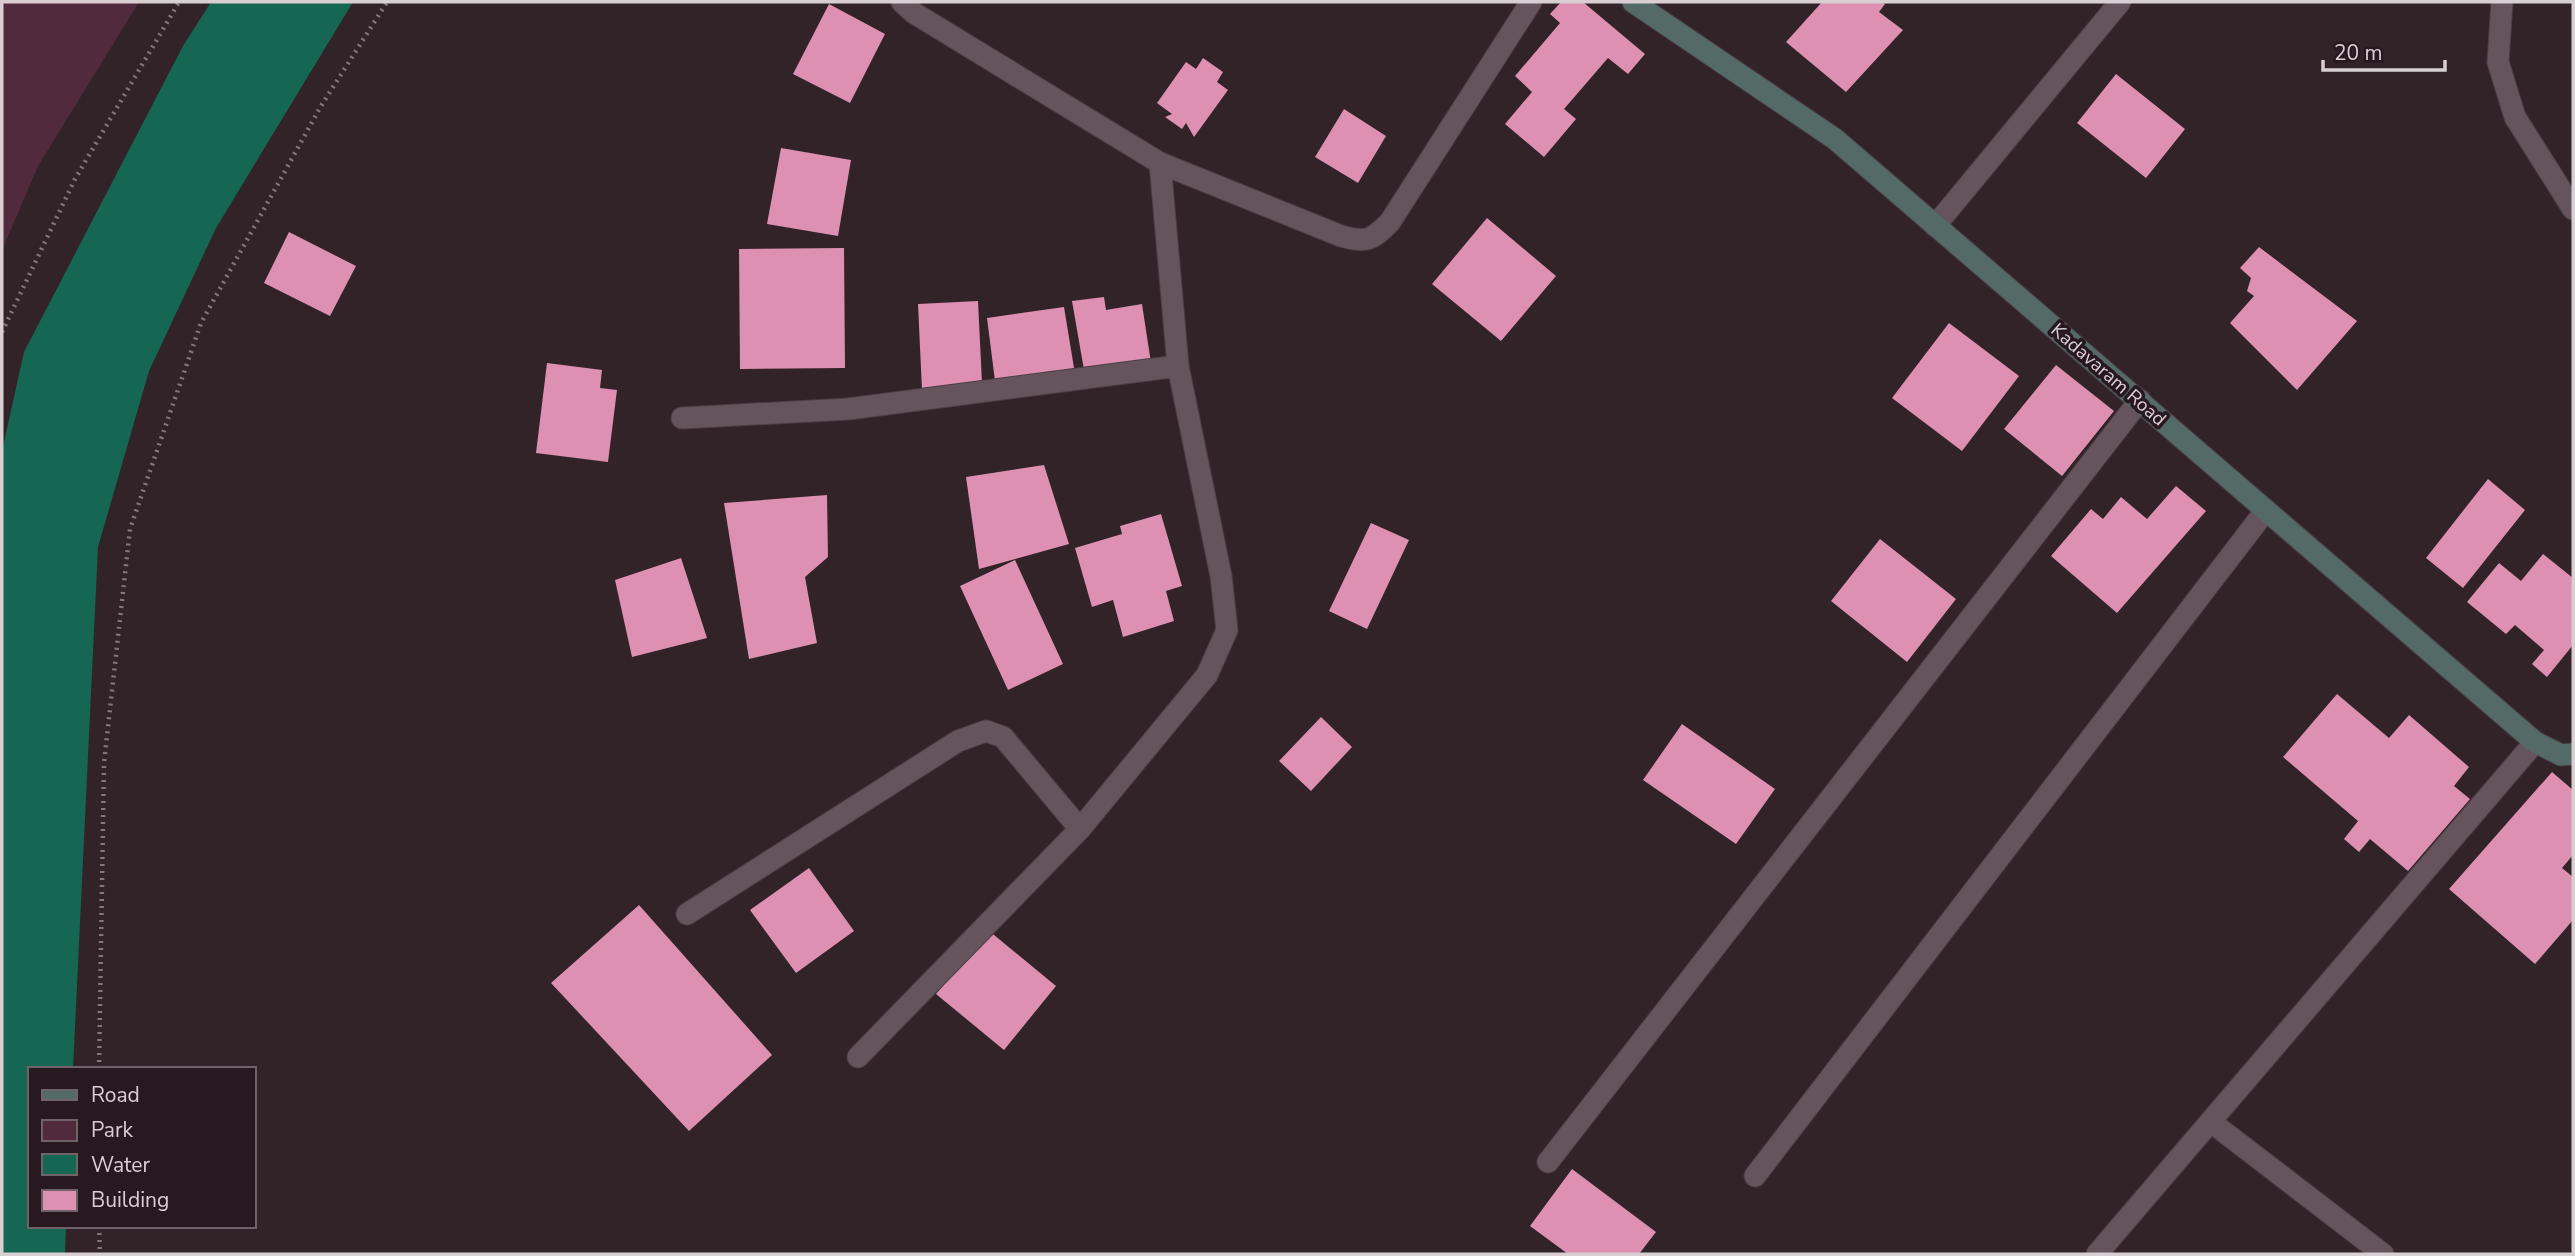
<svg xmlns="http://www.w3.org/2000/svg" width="2575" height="1256" font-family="'Nunito Sans',sans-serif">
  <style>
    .green { fill: #522a3d }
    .water { fill: #156753 }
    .building { fill: #dd90b1 }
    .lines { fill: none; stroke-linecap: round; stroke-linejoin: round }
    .minor-casing { stroke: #4c3f44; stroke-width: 23 }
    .secondary-casing { stroke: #4c3f44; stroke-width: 23 }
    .path { stroke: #85787d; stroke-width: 4.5; stroke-dasharray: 2 5; stroke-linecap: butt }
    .minor { stroke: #66545c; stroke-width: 21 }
    .secondary { stroke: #536a67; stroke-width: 21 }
    .labels { text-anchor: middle; stroke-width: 7; stroke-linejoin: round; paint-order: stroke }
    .street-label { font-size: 19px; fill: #d9cfd3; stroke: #281920 }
  </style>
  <rect width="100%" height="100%" fill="#322329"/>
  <!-- green -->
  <path class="green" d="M2 2H139L38 166 2 250Z"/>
  <!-- water -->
  <path class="water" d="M211 2H353L216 228 149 371 98 547 73 1069H30V1226H66L65 1254H2V451L24 352 183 46Z"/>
  <!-- building -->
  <path class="building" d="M1561 2H1583L1645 54 1628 74 1608 58 1564 109 1576 119 1544 157 1505 124 1532 92 1515 76 1560 23 1550 14Z
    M1822 2H1882L1885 4 1879 12 1903 30 1846 92 1786 42Z
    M829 4 885 34 850 103 793 74Z
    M1203 58 1223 72 1217 82 1228 90 1194 137 1186 123 1182 129 1165 117 1172 114 1157 103 1186 62 1196 69Z
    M2116 74 2185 129 2146 178 2077 123Z
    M1344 109 1386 136 1358 183 1315 157Z
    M781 148 851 160 838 236 767 224Z
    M1487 218 1556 276 1501 341 1432 284Z
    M289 232 356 266 330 316 264 283Z
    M2259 247 2357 321 2297 390 2230 323 2254 296 2247 291 2251 278 2240 268Z
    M844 248 845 368 740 369 739 249Z
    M1104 297 1106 310 1142 304 1151 363 1084 370 1072 301Z
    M978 301 982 383 922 390 918 304Z
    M1064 307 1075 374 995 381 987 318Z
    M1949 323 2019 376 1962 451 1892 398Z
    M547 363 602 370 600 388 617 390 608 462 536 453Z
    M2056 365 2114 411 2062 476 2004 429Z
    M1044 465 1069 544 979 569 966 477Z
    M2488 479 2525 510 2463 588 2426 558Z
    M2176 486 2206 511 2117 613 2051 556 2091 509 2103 519 2121 497 2147 519Z
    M827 495 828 557 805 577 817 643 749 659 724 503Z
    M1161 514 1182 586 1166 591 1174 621 1123 637 1113 600 1092 607 1075 548 1122 534 1120 526Z
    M1371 523 1409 540 1367 629 1329 611Z
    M1880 539 1956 599 1907 662 1831 601Z
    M2543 554 2573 578V645L2547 677 2532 664 2544 650 2515 625 2506 634 2467 602 2499 563 2521 581Z
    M681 558 707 638 632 657 615 580Z
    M1015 560 1063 664 1008 690 960 586Z
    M2337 694 2389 738 2409 715 2469 767 2454 786 2470 799 2408 871 2370 839 2359 852 2344 839 2358 821 2283 757Z
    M1321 717 1352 747 1311 791 1279 761Z
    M1682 724 1775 789 1736 844 1643 780Z
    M2552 772 2573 790V855L2562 868 2573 877V920L2535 964 2449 889Z
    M809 868 854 931 796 973 750 910Z
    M639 905 772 1055 689 1131 551 983Z
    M988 930 1056 986 1004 1050 936 994Z
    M1572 1169 1656 1232 1639 1254H1568L1530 1226Z"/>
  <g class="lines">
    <!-- minor casing -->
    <g class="minor-casing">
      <path id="minor" d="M2502 2 2498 62 2515 117 2573 209
        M1160 163 1341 236C1367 243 1371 241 1390 222L1531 2
        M1935 226 2120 2
        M682 418 848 409 1178 366
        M687 914 958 741 986 731 1003 737 1080 829
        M858 1057 1080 829 1207 675 1227 630 1221 576 1178 366 1160 163 914 13 902 2
        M2211 1122 2383 1254
        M1548 1162 2140 400
        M1755 1176 2266 510
        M2097 1254 2535 742"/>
    </g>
    <!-- secondary casing -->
    <g class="secondary-casing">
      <path id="secondary" d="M1633 2 1835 139 2535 742 2561 755 2573 754"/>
    </g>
    <!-- path -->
    <path class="path" d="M2 332 75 179 179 2
      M99 1069 104 763 130 529 201 323 321 106 387 2
      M99 1226 100 1254"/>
    <!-- minor -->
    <use href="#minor" class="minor"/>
    <!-- secondary -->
    <use href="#secondary" class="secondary"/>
  </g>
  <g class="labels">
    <!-- street labels -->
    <g class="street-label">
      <text transform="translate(2109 374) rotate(41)" y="7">Kadavaram Road</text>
    </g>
  </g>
  <!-- border -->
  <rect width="2575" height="1256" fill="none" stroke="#d9cfd3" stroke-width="7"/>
  <!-- legend -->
  <rect x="28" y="1067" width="228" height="161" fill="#281920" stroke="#6f6268" stroke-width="2"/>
  <rect x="42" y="1090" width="35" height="10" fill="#536a67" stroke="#6f6268" stroke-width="2"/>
  <text x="91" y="1102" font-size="21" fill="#d9cfd3">Road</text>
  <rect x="42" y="1120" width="35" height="21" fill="#522a3d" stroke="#6f6268" stroke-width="2"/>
  <text x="91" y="1137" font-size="21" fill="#d9cfd3">Park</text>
  <rect x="42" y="1154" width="35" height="21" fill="#156753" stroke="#6f6268" stroke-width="2"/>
  <text x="91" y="1172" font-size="21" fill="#d9cfd3">Water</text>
  <rect x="42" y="1190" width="35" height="21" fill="#dd90b1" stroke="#6f6268" stroke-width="2"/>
  <text x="91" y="1207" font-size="21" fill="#d9cfd3">Building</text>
  <!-- scale -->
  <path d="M2323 60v10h122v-10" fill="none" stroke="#d9cfd3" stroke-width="3.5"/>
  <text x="2334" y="60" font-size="21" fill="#d9cfd3" stroke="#281920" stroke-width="5" paint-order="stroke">20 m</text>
</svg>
